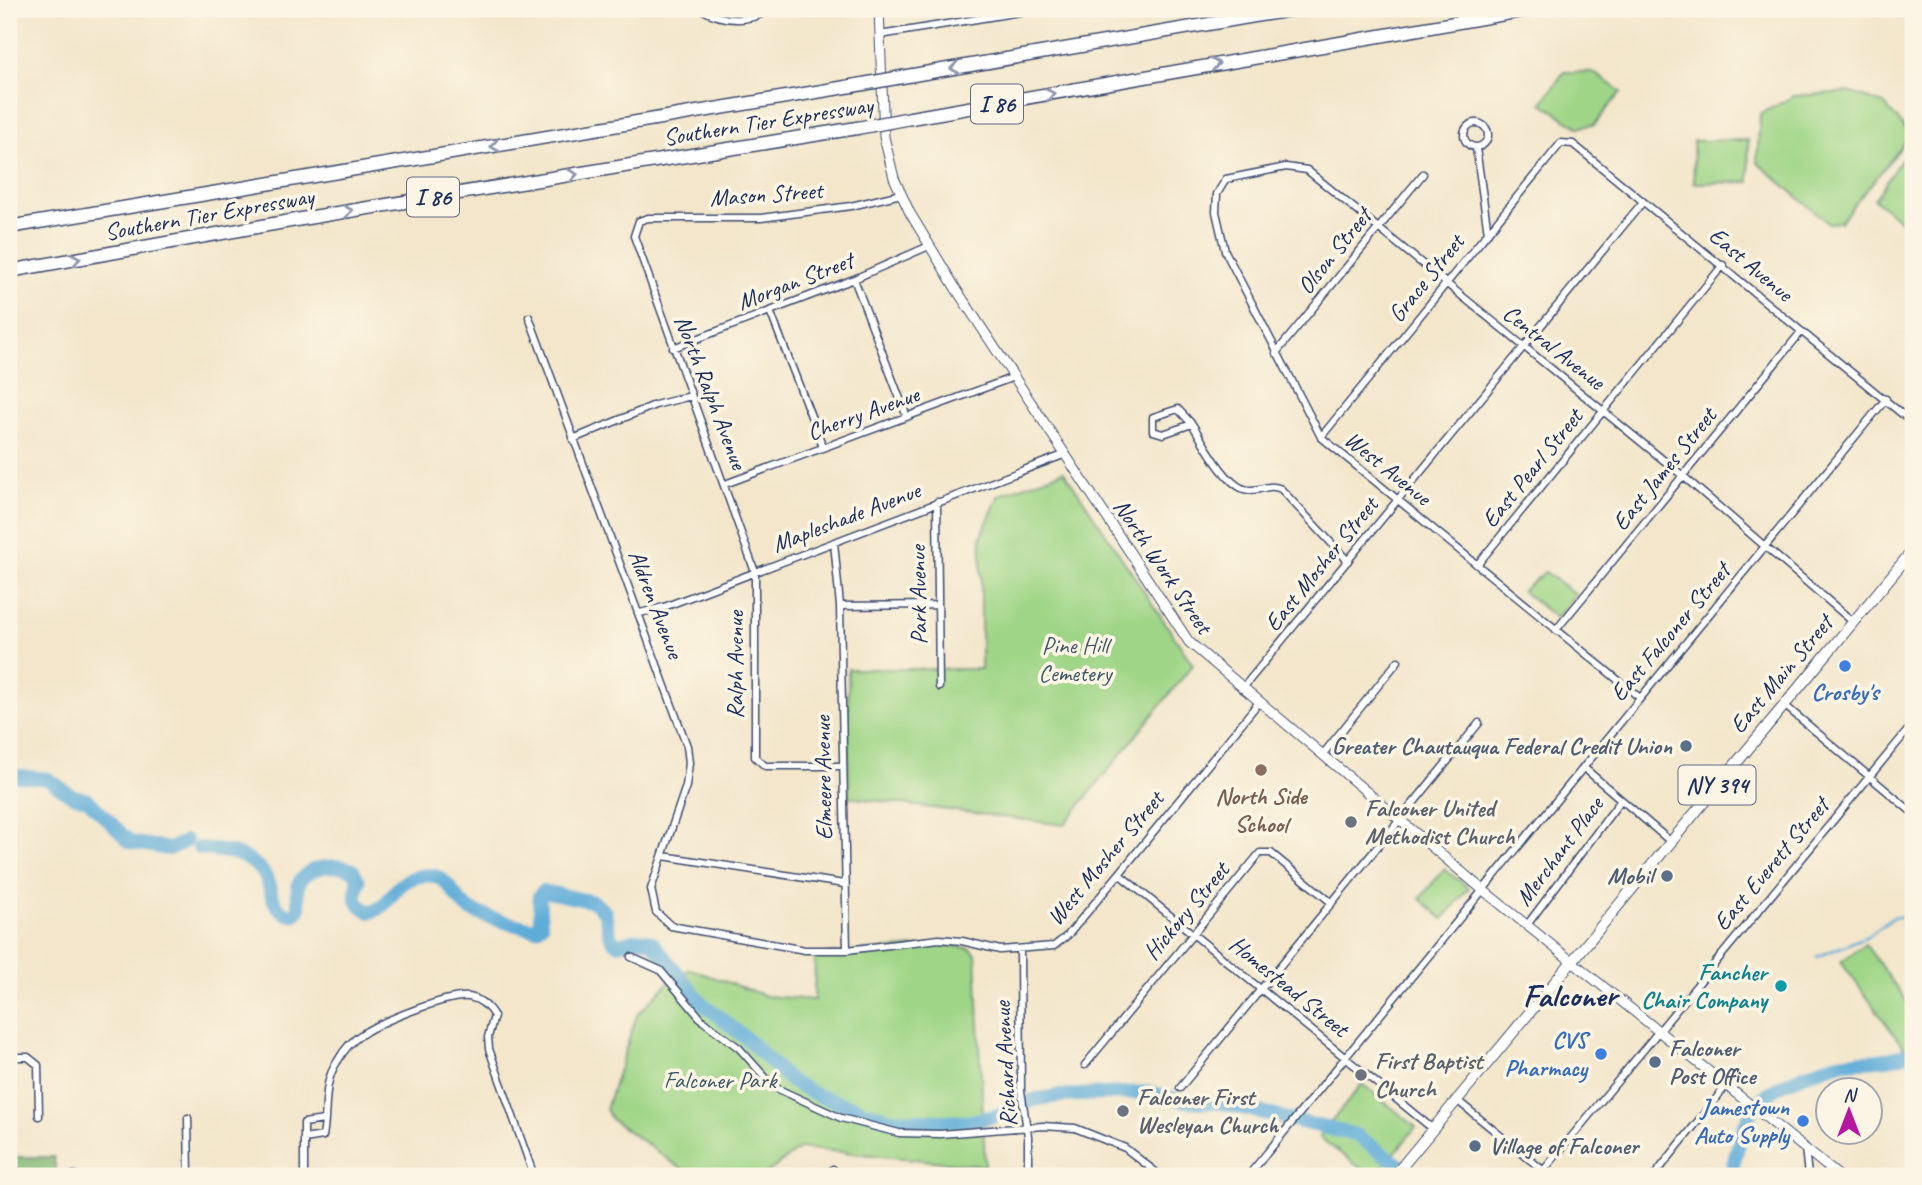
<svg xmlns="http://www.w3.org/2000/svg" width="1922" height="1185" font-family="Caveat,sans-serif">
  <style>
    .green { fill: #9fd586; stroke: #5d8272; stroke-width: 2 }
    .forest { fill: #7fb673; stroke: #4d7268; stroke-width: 2 }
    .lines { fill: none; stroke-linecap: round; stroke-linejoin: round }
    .stream { stroke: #5eacd8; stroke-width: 2.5 }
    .river { stroke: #5eacd8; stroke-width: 14 }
    .street-casing { stroke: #3b4a6e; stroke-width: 9 }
    .secondary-casing { stroke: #3b4a6e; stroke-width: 11 }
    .primary-casing { stroke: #3b4a6e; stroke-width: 12 }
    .highway-casing { stroke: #3b4a6e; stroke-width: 15 }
    .street { stroke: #fff; stroke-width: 6 }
    .secondary { stroke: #fff; stroke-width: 9 }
    .primary { stroke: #fff; stroke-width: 10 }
    .highway { stroke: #fff; stroke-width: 12 }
    .highway-bridge-casing { stroke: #3b4a6e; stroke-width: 15; stroke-linecap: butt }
    .highway-bridge { stroke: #fff; stroke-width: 12 }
    .oneway { stroke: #8d97ae }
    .shop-dot { fill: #3f7fe0; stroke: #fcf5e5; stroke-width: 2.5 }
    .service-dot { fill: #5c6f8a; stroke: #fcf5e5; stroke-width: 2.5 }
    .education-dot { fill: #8d6e63; stroke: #fcf5e5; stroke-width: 2.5 }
    .worship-dot { fill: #6b7280; stroke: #fcf5e5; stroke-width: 2.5 }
    .culture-dot { fill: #0f9aa8; stroke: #fcf5e5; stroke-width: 2.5 }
    .labels { text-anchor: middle; stroke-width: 7; stroke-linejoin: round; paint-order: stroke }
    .shield { fill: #fcf5e5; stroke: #5e6a86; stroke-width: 2 }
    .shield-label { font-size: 23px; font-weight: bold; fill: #1b2f5e }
    .street-label { font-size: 24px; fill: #1b2f5e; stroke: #fcf5e5 }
    .park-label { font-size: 24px; fill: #3c5868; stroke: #fcf5e5 }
    .shop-label { font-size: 24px; font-weight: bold; fill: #366cbe; stroke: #fcf5e5; text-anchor: end }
    .service-label { font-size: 24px; font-weight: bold; fill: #4e5e75; stroke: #fcf5e5; text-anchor: end }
    .education-label { font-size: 24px; font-weight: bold; fill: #785e54; stroke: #fcf5e5 }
    .worship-label { font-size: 24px; font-weight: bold; fill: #5b616d; stroke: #fcf5e5; text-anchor: start }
    .culture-label { font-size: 24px; font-weight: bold; fill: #0d838f; stroke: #fcf5e5; text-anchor: end }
    .district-label { font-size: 32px; font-weight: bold; fill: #1b2f5e; stroke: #fcf5e5 }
  </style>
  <rect width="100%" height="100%" fill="#fcf5e5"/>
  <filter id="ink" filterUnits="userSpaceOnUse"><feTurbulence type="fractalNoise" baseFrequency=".0143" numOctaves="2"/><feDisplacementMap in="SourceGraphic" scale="14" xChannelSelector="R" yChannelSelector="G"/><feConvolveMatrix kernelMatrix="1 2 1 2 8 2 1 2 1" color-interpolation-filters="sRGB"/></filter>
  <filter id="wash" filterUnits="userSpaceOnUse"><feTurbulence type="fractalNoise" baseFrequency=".00686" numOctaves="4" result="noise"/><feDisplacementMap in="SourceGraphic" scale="28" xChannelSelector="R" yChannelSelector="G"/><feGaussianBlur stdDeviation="1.57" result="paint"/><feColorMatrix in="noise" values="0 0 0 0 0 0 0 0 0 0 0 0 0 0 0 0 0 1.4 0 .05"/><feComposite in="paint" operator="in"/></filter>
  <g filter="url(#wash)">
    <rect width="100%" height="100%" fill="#f3e6cb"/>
    <!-- green -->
    <path class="green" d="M1564 72H1593L1621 92 1594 125 1578 127 1542 103Z
      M1849 92 1884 104 1911 135 1840 222 1828 223 1757 162 1760 114 1794 96Z
      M1748 140 1749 182 1694 183 1693 141Z
      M1913 148V231L1874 199C1889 182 1895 161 1913 148Z
      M1064 471 1193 665 1064 825 849 797 848 669H981V537L999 495Z
      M1545 572 1575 594 1556 618 1522 591Z
      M1444 869 1469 888 1443 919 1420 899Z
      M1865 944 1913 1010V1043L1905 1049 1841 962Z
      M944 945 969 948 976 954 985 1166 800 1148 763 1176H692L611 1119 606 1109 637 1015 667 984 690 969 766 996 814 1000 815 955Z
      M1362 1084 1416 1127 1376 1176H1371L1319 1137Z"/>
    <!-- forest -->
    <path class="forest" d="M9 1157H54L56 1176H9Z"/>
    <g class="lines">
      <!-- stream -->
      <path class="stream" d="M1817 957 1870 935 1894 917H1913"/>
      <!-- river -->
      <path class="river" d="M9 775 48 779 71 795 88 800 130 842 169 849 186 841
        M199 848C224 853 237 848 260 869 274 882 267 912 293 915L299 910C300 902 296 894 298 887 303 865 336 863 353 870L359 881C354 898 353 903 370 912 390 909 392 883 416 877 451 868 450 898 468 908 479 916 522 927 536 929L541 925 539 896 543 891 594 902 605 912C614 968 622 930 652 942L703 1004 748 1040 790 1081 819 1096 861 1110 890 1119 967 1122 995 1116 1033 1100 1058 1096 1148 1092 1185 1101 1221 1103 1356 1135 1415 1176
        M1730 1176C1746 1120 1744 1098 1804 1075 1818 1070 1830 1064 1845 1062 1867 1060 1893 1062 1913 1051"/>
    </g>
  </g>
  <g filter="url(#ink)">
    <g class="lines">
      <!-- street casing -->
      <g class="street-casing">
        <path id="street" d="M701 9C723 22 748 23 771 9
          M880 35 1038 9
          M1464 135a12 12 0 1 1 24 0a12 12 0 1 1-24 0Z
          M1476 148 1488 233
          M854 279 907 417
          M770 311 823 447
          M529 317 687 746 689 763 686 786 651 889 656 912 671 926 805 950H847L939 939 962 941 1000 950 1054 946 1068 935 1119 874 1259 702
          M673 348 854 279 929 246
          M1276 353 1423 174
          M1178 409 1192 424 1163 434 1153 431V417Z
          M1192 424C1203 441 1227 489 1249 490 1261 491 1270 483 1281 489L1348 561
          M1321 437 1561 143 1573 144 1913 423
          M573 439 655 405 691 396
          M725 484 1014 377
          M937 502 939 687
          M834 542 840 606 847 950
          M1477 565 1723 265
          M840 606 938 605
          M640 613 664 607 1066 454
          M1556 630 1801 332
          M1242 689 1642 203
          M1640 698 1321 437 1225 251 1216 212 1217 194 1226 179 1286 167 1307 170 1683 476 1852 621
          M1783 704 1913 813
          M1323 754 1398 661
          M842 766H765L755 757V572L634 236 639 221 648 218H761L851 206 901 194
          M1583 767 1671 842
          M663 856 844 884
          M1119 874 1433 1129
          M1527 925 1621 800
          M1020 950 1021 1091 1028 1136V1176
          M631 957 660 970 703 1021 739 1048 774 1087 841 1118 899 1133 940 1134 1043 1126 1075 1128 1125 1148 1161 1176
          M9 1057H28L38 1065 39 1116
          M1085 1065 1260 853H1271L1332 903
          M1180 1088 1479 723
          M1458 1101 1550 1176
          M188 1118 189 1176
          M304 1139 323 1136C328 1111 322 1084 337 1062 344 1049 354 1038 367 1031 386 1020 449 994 469 997 481 999 488 1006 494 1016L488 1037 489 1049 534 1176
          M1805 1147 1808 1176
          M833 1169 834 1176
          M74 1176V1175
          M304 1176V1123L324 1120
          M1248 1176 1886 399
          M1539 1176 1913 724
          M1654 1176 1726 1086"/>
      </g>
      <!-- secondary casing -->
      <g class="secondary-casing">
        <path id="secondary" d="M879 9 884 137 894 178 910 213 956 289 1189 642 1483 890 1839 1176"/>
      </g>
      <!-- primary casing -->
      <g class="primary-casing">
        <path id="primary" d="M1394 1176 1913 550"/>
      </g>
      <!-- highway casing -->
      <g class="highway-casing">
        <path id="highway" d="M913 75 1296 9
          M911 118 1534 9
          M9 227 852 86
          M9 271 313 217 857 128"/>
      </g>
      <!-- street -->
      <use href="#street" class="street"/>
      <!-- secondary -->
      <use href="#secondary" class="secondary"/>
      <!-- primary -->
      <use href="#primary" class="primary"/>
      <!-- highway -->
      <use href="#highway" class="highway"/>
      <!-- highway-bridge casing -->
      <g class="highway-bridge-casing">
        <path id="highway-bridge" d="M852 86 913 75
          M857 128 911 118"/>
      </g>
      <!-- highway-bridge -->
      <use href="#highway-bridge" class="highway-bridge"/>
    </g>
    <!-- one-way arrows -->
    <defs><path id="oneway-chevron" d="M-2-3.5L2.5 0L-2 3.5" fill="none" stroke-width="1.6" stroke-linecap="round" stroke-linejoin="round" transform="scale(1.75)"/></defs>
    <g class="oneway">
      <use href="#oneway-chevron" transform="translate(1215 64) rotate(-10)"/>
      <use href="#oneway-chevron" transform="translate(955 68) rotate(170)"/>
      <use href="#oneway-chevron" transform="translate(1050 94) rotate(-11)"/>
      <use href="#oneway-chevron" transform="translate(495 146) rotate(170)"/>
      <use href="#oneway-chevron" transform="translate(573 175) rotate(-9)"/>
      <use href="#oneway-chevron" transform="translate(348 211) rotate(-9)"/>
      <use href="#oneway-chevron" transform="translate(76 259) rotate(-10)"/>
    </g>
  </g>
  <!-- markers -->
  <g class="shop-dot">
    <circle cx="1845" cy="666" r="7"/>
    <circle cx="1601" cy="1054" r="7"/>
    <circle cx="1803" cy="1121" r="7"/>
  </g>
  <g class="service-dot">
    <circle cx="1686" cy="746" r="7"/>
    <circle cx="1667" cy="876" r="7"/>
    <circle cx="1655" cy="1062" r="7"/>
    <circle cx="1475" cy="1146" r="7"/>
  </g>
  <circle class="education-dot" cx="1261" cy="770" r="7"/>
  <g class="worship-dot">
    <circle cx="1351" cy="822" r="7"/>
    <circle cx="1361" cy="1075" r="7"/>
    <circle cx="1123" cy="1111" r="7"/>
  </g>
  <circle class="culture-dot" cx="1781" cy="986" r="7"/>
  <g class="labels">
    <!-- shield labels -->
    <g class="shield">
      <rect x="971" y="84.5" width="52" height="39" rx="5"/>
      <rect x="407" y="177.5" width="52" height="39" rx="5"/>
      <rect x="1678.5" y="765.5" width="77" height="39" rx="5"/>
    </g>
    <g class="shield-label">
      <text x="997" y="112">I 86</text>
      <text x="433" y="205">I 86</text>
      <text x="1717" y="793">NY 394</text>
    </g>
    <!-- street labels -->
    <g class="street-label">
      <text transform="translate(768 121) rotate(-9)" y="8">Southern Tier Expressway</text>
      <text transform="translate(766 194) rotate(-4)" y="8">Mason Street</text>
      <text transform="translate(209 214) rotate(-10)" y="8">Southern Tier Expressway</text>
      <text transform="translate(1334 251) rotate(-51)" y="8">Olson Street</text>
      <text transform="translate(1751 264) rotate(40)" y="8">East Avenue</text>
      <text transform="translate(1426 278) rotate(-51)" y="8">Grace Street</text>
      <text transform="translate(795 281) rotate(-21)" y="8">Morgan Street</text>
      <text transform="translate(1554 347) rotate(38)" y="8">Central Avenue</text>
      <text transform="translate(711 392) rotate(69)" y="8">North Ralph Avenue</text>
      <text transform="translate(863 413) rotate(-20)" y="8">Cherry Avenue</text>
      <text transform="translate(1388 468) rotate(39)" y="8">West Avenue</text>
      <text transform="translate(1532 468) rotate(-51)" y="8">East Pearl Street</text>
      <text transform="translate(1664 469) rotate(-51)" y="8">East James Street</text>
      <text transform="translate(846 517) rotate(-21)" y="8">Mapleshade Avenue</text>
      <text transform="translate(1321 564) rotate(-51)" y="8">East Mosher Street</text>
      <text transform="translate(1163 566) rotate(56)" y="8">North Work Street</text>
      <text transform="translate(918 595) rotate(-91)" y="8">Park Avenue</text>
      <text transform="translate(656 604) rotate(69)" y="8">Aldren Avenue</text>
      <text transform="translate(1670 632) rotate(-50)" y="8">East Falconer Street</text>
      <text transform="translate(735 665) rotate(-90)" y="8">Ralph Avenue</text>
      <text transform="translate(1781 674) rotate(-50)" y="8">East Main Street</text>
      <text transform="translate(823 778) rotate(-91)" y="8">Elmeere Avenue</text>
      <text transform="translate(1559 851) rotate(-53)" y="8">Merchant Place</text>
      <text transform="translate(1105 858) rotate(-50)" y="8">West Mosher Street</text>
      <text transform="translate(1771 864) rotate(-50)" y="8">East Everett Street</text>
      <text transform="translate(1186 911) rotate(-50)" y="8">Hickory Street</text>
      <text transform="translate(1289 986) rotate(39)" y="8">Homestead Street</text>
      <text transform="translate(1005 1064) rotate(-93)" y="8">Richard Avenue</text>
    </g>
    <!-- park labels -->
    <g class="park-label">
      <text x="1075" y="653">Pine Hill<tspan x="1075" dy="28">Cemetery</tspan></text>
      <text x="720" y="1088">Falconer Park</text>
    </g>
    <!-- shop labels -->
    <g class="shop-label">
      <text x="1845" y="700" text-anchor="middle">Crosby's</text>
      <text x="1587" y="1048">CVS<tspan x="1587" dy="28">Pharmacy</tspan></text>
      <text x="1789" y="1115">Jamestown<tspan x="1789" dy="28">Auto Supply</tspan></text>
    </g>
    <!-- service labels -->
    <g class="service-label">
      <text x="1672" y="754">Greater Chautauqua Federal Credit Union</text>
      <text x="1653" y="884">Mobil</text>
      <text x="1669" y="1056" text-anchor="start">Falconer<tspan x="1669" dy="28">Post Office</tspan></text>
      <text x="1489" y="1154" text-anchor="start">Village of Falconer</text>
    </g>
    <!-- education labels -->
    <g class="education-label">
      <text x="1261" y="804">North Side<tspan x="1261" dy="28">School</tspan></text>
    </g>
    <!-- worship labels -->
    <g class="worship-label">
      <text x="1365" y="816">Falconer United<tspan x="1365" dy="28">Methodist Church</tspan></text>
      <text x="1375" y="1069">First Baptist<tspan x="1375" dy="28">Church</tspan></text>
      <text x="1137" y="1105">Falconer First<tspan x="1137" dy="28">Wesleyan Church</tspan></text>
    </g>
    <!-- culture labels -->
    <g class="culture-label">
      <text x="1767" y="980">Fancher<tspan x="1767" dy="28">Chair Company</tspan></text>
    </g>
    <!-- district labels -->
    <g class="district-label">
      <text x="1570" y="1006">Falconer</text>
    </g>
  </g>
  <!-- margin -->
  <rect width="1922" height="1185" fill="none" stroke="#fcf5e5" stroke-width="35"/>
  <!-- north arrow -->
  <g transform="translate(1849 1111)"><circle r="33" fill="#fcf5e5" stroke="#a2a6af" stroke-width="2"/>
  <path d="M0-5L12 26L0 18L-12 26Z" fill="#b5179e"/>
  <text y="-10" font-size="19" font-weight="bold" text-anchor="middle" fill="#1b2f5e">N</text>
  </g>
</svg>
